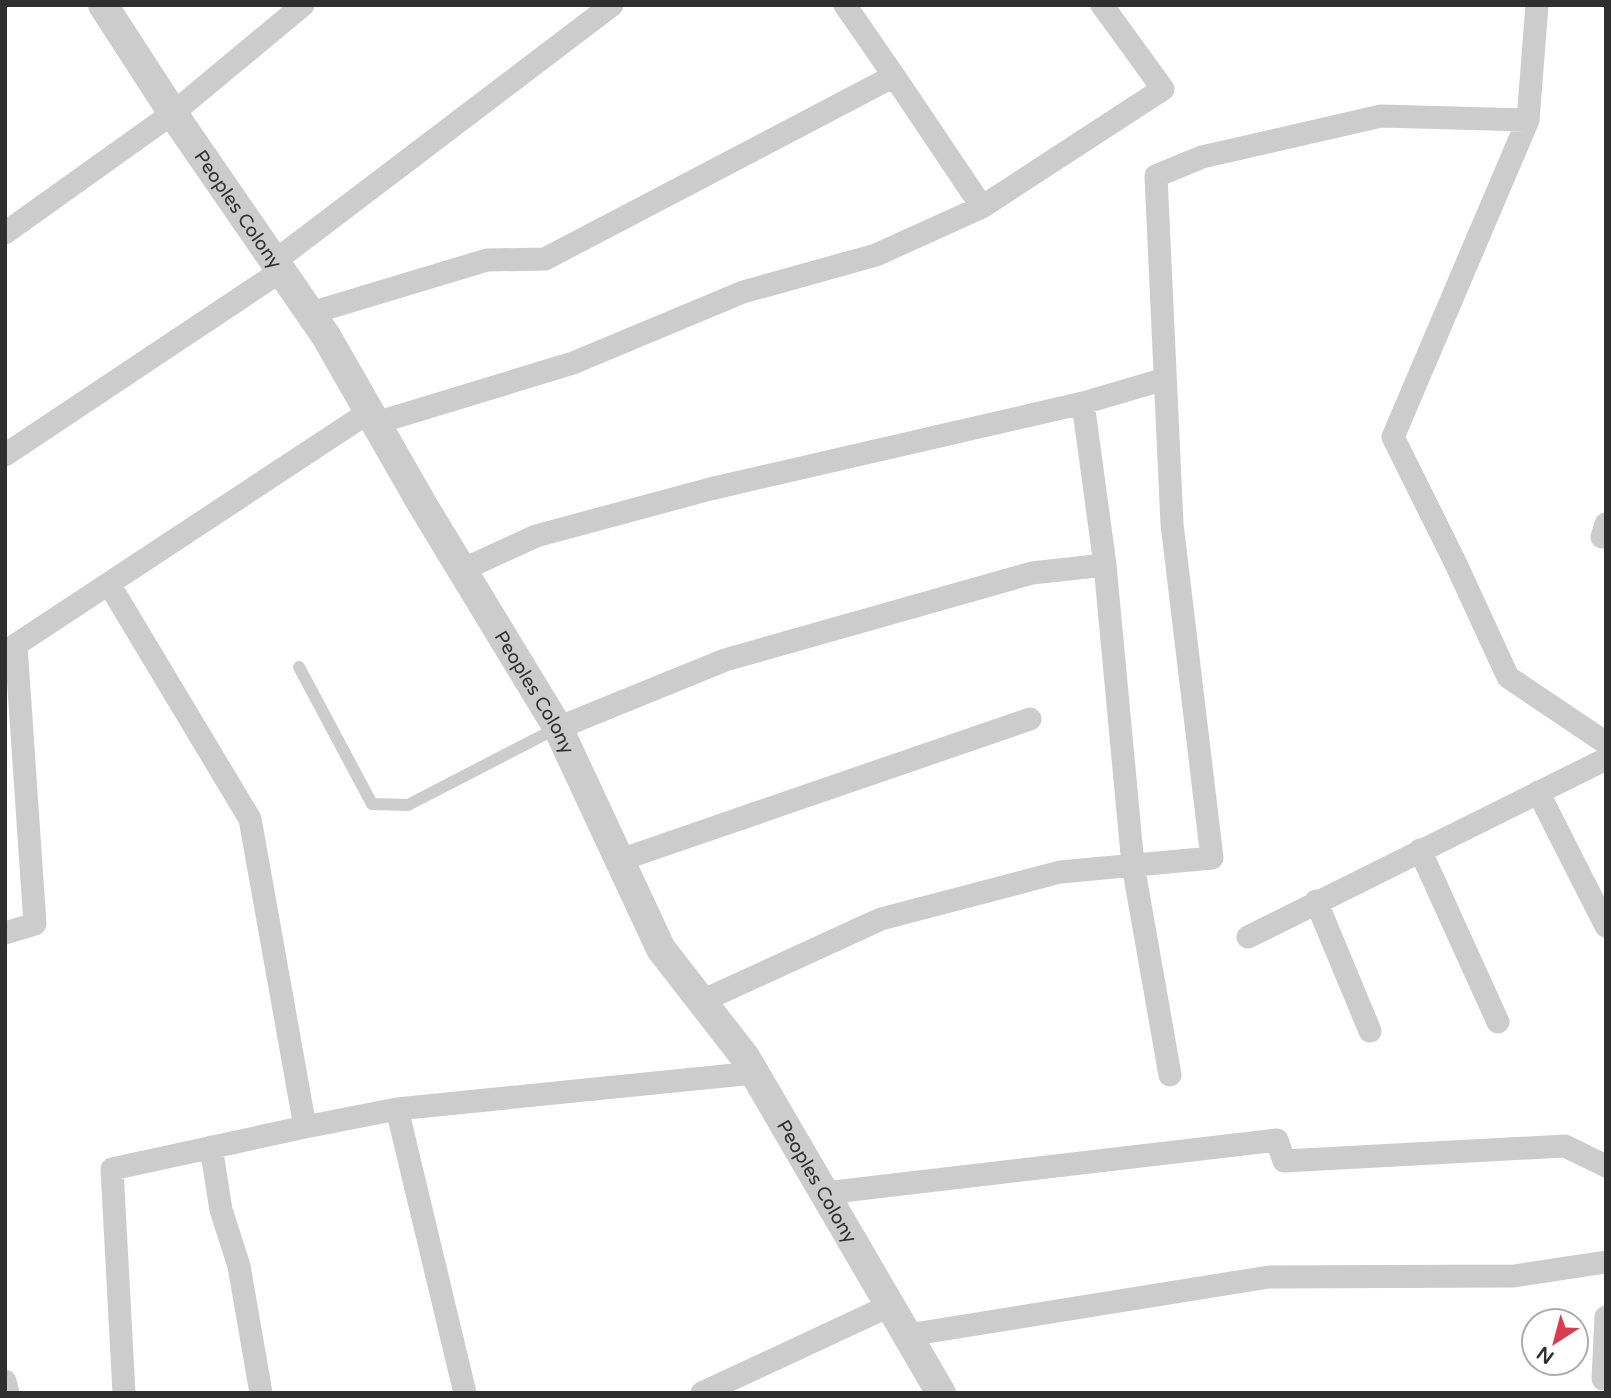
<svg xmlns="http://www.w3.org/2000/svg" width="1611" height="1398" font-family="'Varela Round',sans-serif">
  <style>
    .lines { fill: none; stroke-linecap: round; stroke-linejoin: round }
    .service { stroke: #ccc; stroke-width: 12 }
    .minor { stroke: #ccc; stroke-width: 23 }
    .tertiary { stroke: #ccc; stroke-width: 30 }
    .labels { text-anchor: middle; stroke-width: 7; stroke-linejoin: round; paint-order: stroke }
    .street-label { font-size: 19px; fill: #2f2f2f; stroke: #fff }
  </style>
  <rect width="100%" height="100%" fill="#fff"/>
  <g class="lines">
    <!-- service -->
    <path class="service" d="M299 667 372 804 408 805 557 728"/>
    <!-- minor -->
    <path class="minor" d="M845 5 894 76
      M1537 5 1528 120 1393 437 1455 562 1508 677 1606 743
      M5 233 173 113 303 5
      M275 261 612 5
      M311 313 487 260 545 259 894 76 982 207
      M376 423 573 363 743 292 876 255 982 207 1163 89 1102 5
      M5 455 281 271
      M1602 537 1606 524
      M1105 565 1083 403 1165 379
      M462 570 536 536 710 489 1083 403
      M109 584 250 819 305 1127 397 1109
      M5 652 369 412
      M558 728 725 660 1032 573 1105 565 1133 865 1170 1075
      M1538 792 1606 926
      M1420 850 1498 1022
      M620 860 1030 719
      M1316 901 1370 1031
      M5 933 35 924 16 645
      M1248 937 1606 759
      M702 1001 881 919 1060 872 1212 858 1172 524 1156 176 1202 157 1381 116 1528 120
      M211 1147 221 1210 239 1266 261 1393
      M825 1193 1277 1140 1284 1161 1565 1146 1606 1166
      M1606 1317 1603 1379H1606
      M908 1335 1269 1277 1514 1276 1606 1262
      M5 1381 8 1393
      M124 1393 112 1169 305 1127
      M465 1393 397 1109 754 1073
      M702 1393 891 1305"/>
    <!-- tertiary -->
    <path class="tertiary" id="s1" d="M103 5 182 127 326 336 422 504 558 728 661 949 745 1057 941 1393"/>
  </g>
  <g class="labels">
    <!-- street labels -->
    <g class="street-label">
      <text dy="7" stroke="none"><textPath href="#s1" startOffset="245">Peoples Colony</textPath></text>
      <text dy="7" stroke="none"><textPath href="#s1" startOffset="812">Peoples Colony</textPath></text>
      <text dy="7" stroke="none"><textPath href="#s1" startOffset="1379">Peoples Colony</textPath></text>
    </g>
  </g>
  <!-- border -->
  <rect width="1611" height="1398" fill="none" stroke="#2f2f2f" stroke-width="14"/>
  <!-- north arrow -->
  <g transform="translate(1555 1342) rotate(216)"><circle r="33" fill="#ffffff" stroke="#acacac" stroke-width="2"/>
  <path d="M0-5L12 26L0 18L-12 26Z" fill="#db3b4f"/>
  <text y="-10" font-size="19" font-weight="bold" text-anchor="middle" fill="#2f2f2f">N</text>
  </g>
</svg>
